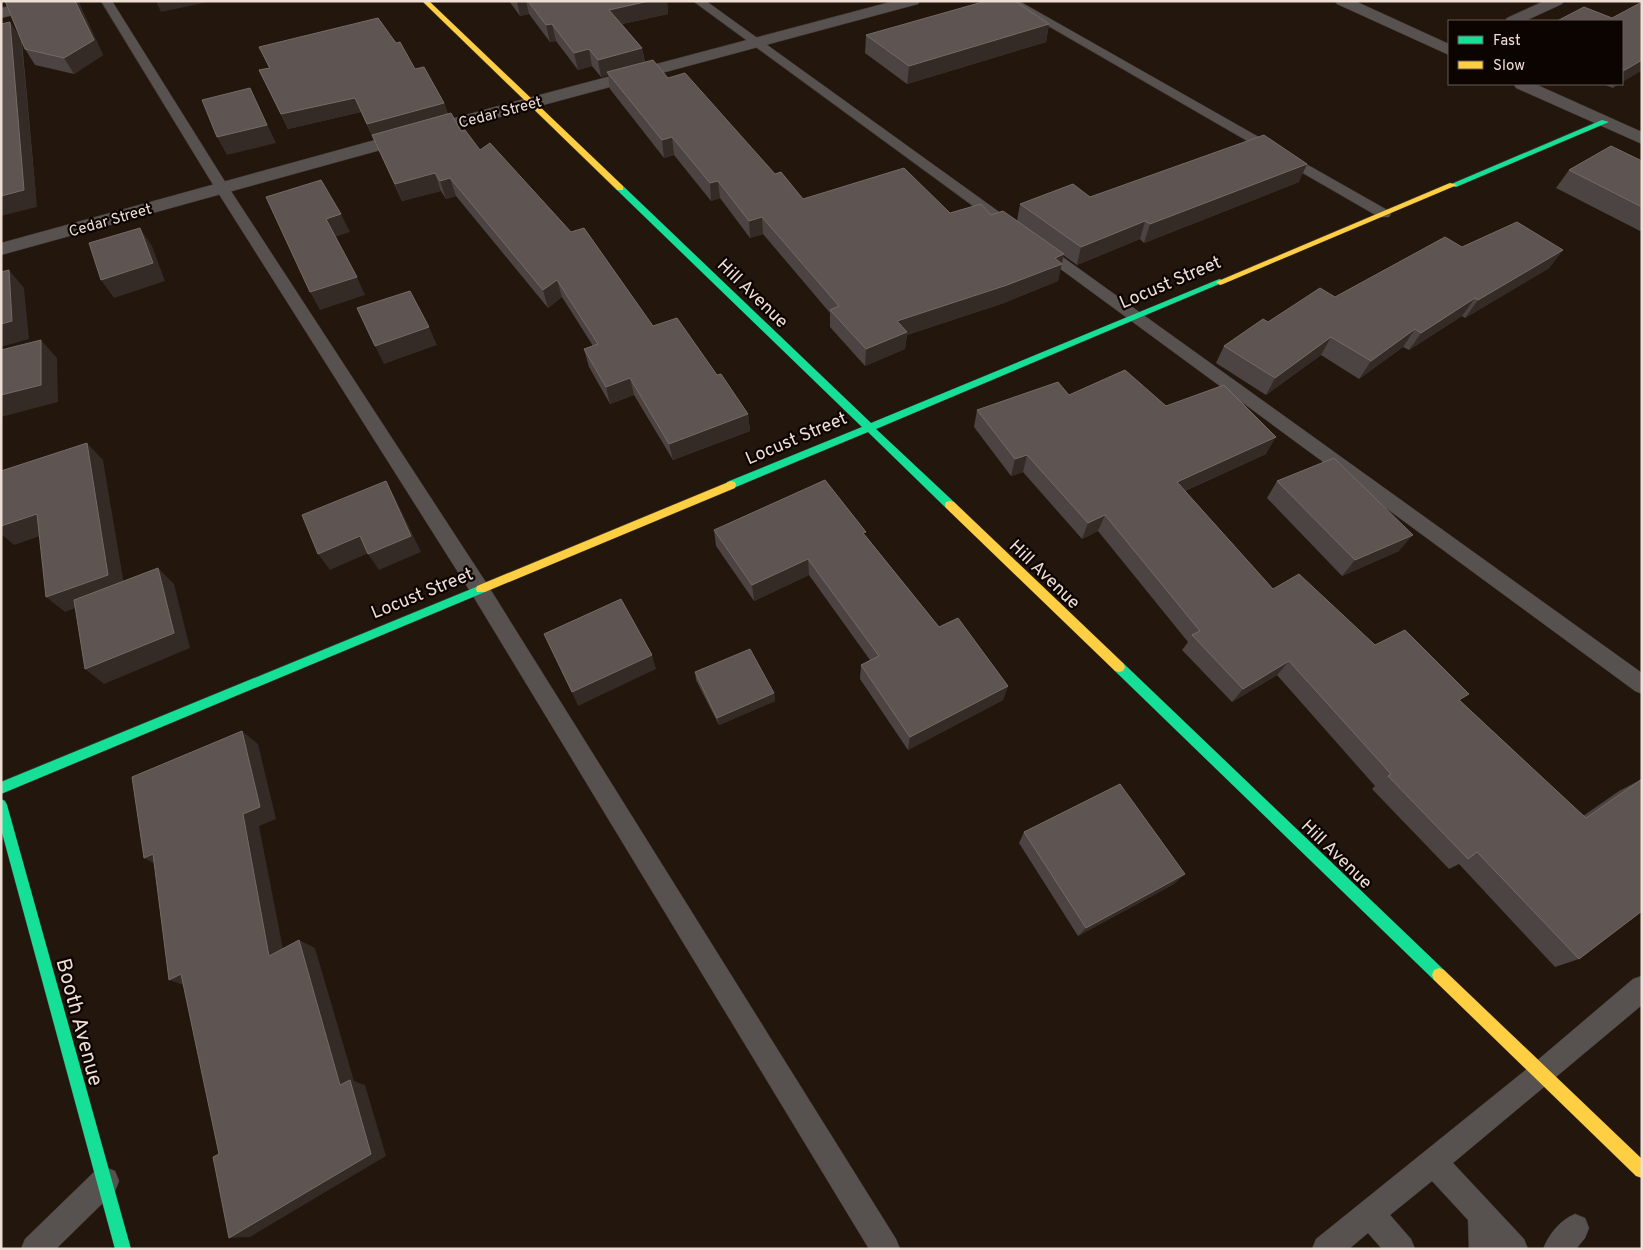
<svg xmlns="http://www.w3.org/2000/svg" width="1643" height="1250" font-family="Overpass,sans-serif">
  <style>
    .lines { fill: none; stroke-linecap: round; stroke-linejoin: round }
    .lane-casing { stroke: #3e332b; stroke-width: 1 }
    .street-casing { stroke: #3e332b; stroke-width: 1 }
    .fast-casing { stroke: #3e332b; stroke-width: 1 }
    .slow-casing { stroke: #3e332b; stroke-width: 1 }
    .lane { fill: #575150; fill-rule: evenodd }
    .street { fill: #575150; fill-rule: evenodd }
    .fast { fill: #16e098; fill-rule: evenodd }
    .slow { fill: #ffcf43; fill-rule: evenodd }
    .wall { fill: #4c4442 }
    .shaded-wall { fill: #342a26 }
    .building { fill: #5e5452; stroke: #746a66 }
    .labels { text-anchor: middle; stroke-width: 4.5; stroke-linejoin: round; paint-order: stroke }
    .far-street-label { font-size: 15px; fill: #eeded4; stroke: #0c0401 }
    .street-label { font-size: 18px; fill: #eeded4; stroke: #0c0401 }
    .near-street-label { font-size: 21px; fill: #eeded4; stroke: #0c0401 }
  </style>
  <rect width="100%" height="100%" fill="#23160d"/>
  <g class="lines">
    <!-- lane casing -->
    <g class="lane-casing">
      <path id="lane" d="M101 1H112L229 188 487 584 896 1239 900 1249H869L473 596 215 188Z
        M693 1H706L1020 227 1022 230 1020 233H1010Z
        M1005 1H1019L1389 211 1391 214 1389 217H1379Z
        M1041 244 1046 245 1642 673V694L1635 691 1036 251 1034 248 1036 245Z
        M1642 976V1005L1453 1163 1524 1239 1528 1249H1469L1468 1220 1432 1181 1390 1215 1411 1239 1415 1249H1382L1368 1233 1349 1249H1312L1316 1239 1533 1064 1633 979Z
        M105 1167 115 1171 119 1181 115 1191 56 1249H21L25 1239 95 1171Z
        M1575 1214 1585 1218 1589 1228 1585 1238 1576 1249H1543C1549 1234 1560 1220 1575 1214Z"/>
    </g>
    <!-- street casing -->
    <g class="street-casing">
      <path id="street" d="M33 1H62L60 4 1 18V8Z
        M894 1H920L918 4 536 107 1 255V243L524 99Z
        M1335 1H1355L1449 44V55L1337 4Z
        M1544 1H1564L1562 4 1525 21H1505L1507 18Z
        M1514 84H1535L1642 132V144L1516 88Z"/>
    </g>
    <!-- fast casing -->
    <g class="fast-casing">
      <path id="fast" d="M1602 120 1609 122 1456 187 1449 185Z
        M617 186H623L871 423 1217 280 1220 279 1224 282 876 429 954 502 955 505 954 508H946L868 432 731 489 727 488 726 485 727 482 862 427 617 190Z
        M481 585 485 586 486 589 485 592 1 794V782Z
        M1119 662 1123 663 1444 970 1446 975 1444 980 1439 982 1434 980 1115 671 1113 667 1115 663Z
        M1 799 5 801 7 805 131 1249H115L1 829Z"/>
    </g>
    <!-- slow casing -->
    <g class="slow-casing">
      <path id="slow" d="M422 1H429L623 186V190H617Z
        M1450 183 1457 185 1223 284 1220 285 1216 282Z
        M731 481 735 482 736 485 735 488 485 592H477L476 589 477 586Z
        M950 501 954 502 1123 663 1125 667 1123 671 1119 672 1115 671 946 508 945 505 946 502Z
        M1439 968 1444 970 1642 1159V1178L1636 1176 1434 980 1432 975 1434 970Z"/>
    </g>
    <!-- lane -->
    <use href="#lane" class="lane"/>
    <!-- street -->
    <use href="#street" class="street"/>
    <!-- fast -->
    <use href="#fast" class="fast"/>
    <!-- slow -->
    <use href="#slow" class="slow"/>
  </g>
  <!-- wall -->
  <path class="wall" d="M5 1H78L103 55 74 74 35 65 25 49 22 42 37 207 18 33Z
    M509 1H667L668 14 622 24 642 48 645 62 668 78 803 199 950 213 991 215 1017 221 1020 204 1090 197 1299 182 1144 243 1140 239 1077 265 1063 255 1058 281 1004 303 907 335 905 349 865 366 830 327V313L763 234 750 238 720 198 711 201 674 155 664 158 610 89 608 75 601 77 592 66 578 70 556 41 550 42 529 14 520 16Z
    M1622 21 1642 70 1622 82Z
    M1049 24 1046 42 907 84 865 53 866 35Z
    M396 43 415 69 444 103 448 114 461 131 653 326 717 375 748 414 750 431 673 460 634 395 610 404 589 367 584 349 593 346 562 297 548 308 456 196 446 199 441 191 402 201 361 112 288 129 259 70 269 68 259 47Z
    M1603 84H1619L1613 88Z
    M1642 161V232L1556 188 1569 170Z
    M1462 247 1563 250 1549 268 1465 318 1462 316 1409 350 1403 347 1359 379 1321 355 1266 395 1216 363 1224 346 1268 322 1335 297Z
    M1069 395 1166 406 1266 454 1185 491 1273 589 1375 645 1461 701 1583 816 1619 791 1642 779 1579 959 1555 967 1459 864 1449 869 1372 789 1375 786 1277 675 1232 702 1182 650 1188 642 1098 531 1082 539 1023 472 1011 476 974 427 977 410Z
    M1277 481 1399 551 1342 576 1267 498Z
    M714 530 866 536 939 627 1008 686 1003 700 908 750 860 679 861 665 870 660 809 575 754 601 716 546Z
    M695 672 774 693 775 701 719 725 696 680Z
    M1024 832 1174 884 1078 936 1019 843Z"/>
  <!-- shaded-wall -->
  <path class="shaded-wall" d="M75 1H78L103 55 74 74 64 58Z
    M156 1H213L161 12Z
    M517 1H526L529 14 520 16Z
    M649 1H667L668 14 612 26 609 10Z
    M10 22 21 38 37 207 1 216V196Z
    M552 24 556 41 550 42 546 25Z
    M1049 24 1046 42 907 84 909 66Z
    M642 48 645 65 607 72 608 75 601 77 598 60Z
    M589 49 592 66 578 70 574 53Z
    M1642 60V70L1622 82V75L1625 70Z
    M1615 84H1619L1613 88Z
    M250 88 276 143 227 155 217 137Z
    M355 98 361 112 288 129 281 114Z
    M444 103 449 118 373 138 367 124Z
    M672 137 674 155 664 158 662 140Z
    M1307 164 1299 182 1144 243 1150 224Z
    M435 173 441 191 402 201 395 184Z
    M450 178 456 196 446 199 440 181Z
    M718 181 720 198 711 201 710 183Z
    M341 214 350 232 335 237 326 219Z
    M762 217 763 234 750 238 749 221Z
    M1145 221 1140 239 1077 265 1081 247Z
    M140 228 152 246 165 281 114 298 101 280Z
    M1563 250 1549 268 1465 318 1478 300Z
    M1064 254 1058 281 1004 303 907 335 905 349 865 366 866 349 897 321Z
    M9 270 24 288 29 339 1 347V324Z
    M357 277 365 295 320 310 310 292Z
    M557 280 562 297 548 308 543 290Z
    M1475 298 1462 316 1409 350 1421 333Z
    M429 327 437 345 384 364 375 346Z
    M1415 329 1403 347 1359 379 1371 361Z
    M1331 337 1321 355 1266 395 1275 378Z
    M41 340 57 358 58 402 1 417V395Z
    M630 378 634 395 610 404 606 387Z
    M748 414 750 431 673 460 669 444Z
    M1276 437 1266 454 1169 498 1177 482Z
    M87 443 103 460 125 590 65 612 46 597Z
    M1027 455 1023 472 1011 476 1015 459Z
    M386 481 395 498 421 552 379 570 368 554Z
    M37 514 55 531 14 545 1 534V526Z
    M1105 515 1098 531 1082 539 1088 523Z
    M1413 535 1399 551 1342 576 1355 560Z
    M360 536 371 552 330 570 318 554Z
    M808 559 809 575 754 601 752 585Z
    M158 568 174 584 190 648 104 684 85 669Z
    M652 655 656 669 578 706 572 692Z
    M1289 661 1277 675 1232 702 1243 689Z
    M1008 686 1003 700 908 750 910 737Z
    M774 693 775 701 719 725 717 718Z
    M242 731 258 744 276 819 259 826 286 964 269 956 243 814Z
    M153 854 164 869 144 858Z
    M1185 874 1174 884 1078 936 1086 928Z
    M299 940 315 948 354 1081 365 1085 386 1156 250 1237 229 1238 340 1085Z
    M181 974 189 987 169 980Z"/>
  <!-- building -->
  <path class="building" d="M5 1H75L94 40 64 58 25 49Z
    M528 1H649L609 10 642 48 598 60 589 49 574 53 552 24 546 25Z
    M986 1H1015L1049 24 909 66 866 35Z
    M1642 2V60L1625 70 1622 69V21H1557L1584 7 1612 18Z
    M378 18 396 43 400 42 415 69 424 67 444 103 367 124 355 98 281 114 259 70 270 68 259 47Z
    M10 22 24 190 1 196V24Z
    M653 60 668 78 685 73 775 174 781 172 803 199 904 168 950 213 981 204 991 215 1003 211 1064 254 1055 258 1062 264 1007 285 897 321 907 332 866 349 830 310 839 306 762 217 749 221 718 181 710 183 672 137 662 140 607 72Z
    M250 88 267 125 217 137 202 100Z
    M451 113 461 131 465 130 480 150 490 143 571 232 584 228 653 326 677 318 717 375 721 374 748 414 669 444 630 378 606 387 584 349 598 344 557 280 543 290 450 178 440 181 435 173 395 184 372 135Z
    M1264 135 1307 164 1150 224 1145 221 1081 247 1020 204 1073 184 1090 197Z
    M1611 146 1642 161V207L1569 170Z
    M321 180 341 214 326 219 357 277 310 292 266 197Z
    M1517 222 1563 250 1478 300 1475 298 1421 333 1415 329 1371 361 1331 337 1275 378 1224 346 1263 319 1268 322 1320 288 1335 297 1445 237 1462 247Z
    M140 228 153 263 101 280 89 243Z
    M9 270 12 321 1 324V272Z
    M410 291 429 327 375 346 357 308Z
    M41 340V385L1 395V350Z
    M1125 370 1166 406 1224 385 1276 437 1177 482 1273 589 1299 574 1375 645 1405 630 1469 694 1459 700 1586 818 1642 779V911L1579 959 1477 852 1468 859 1388 776 1391 774 1289 661 1243 689 1192 635 1200 631 1105 515 1088 523 1027 455 1015 459 977 410 1058 382 1069 395Z
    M87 443 108 575 46 597 37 514 1 526V471Z
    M1334 458 1413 535 1355 560 1277 481Z
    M825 480 866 532 863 533 939 627 958 618 1008 686 910 737 861 665 879 656 808 559 752 585 714 530Z
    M386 481 411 536 368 554 360 536 318 554 302 515Z
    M158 568 174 633 85 669 74 600Z
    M621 599 652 655 572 692 544 634Z
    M750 649 774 693 717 718 695 672Z
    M242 731 260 807 243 814 269 956 299 940 340 1085 350 1080 371 1154 229 1238 213 1157 219 1154 181 974 169 980 153 854 144 858 132 777Z
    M1120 784 1185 874 1086 928 1024 832Z"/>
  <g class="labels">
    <!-- far-street labels -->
    <g class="far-street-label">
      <text transform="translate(500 112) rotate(-15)" y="5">Cedar Street</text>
      <text transform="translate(110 220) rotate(-16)" y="5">Cedar Street</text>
    </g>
    <!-- street labels -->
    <g class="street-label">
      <text transform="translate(1170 282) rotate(-23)" y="6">Locust Street</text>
      <text transform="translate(753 293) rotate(44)" y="6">Hill Avenue</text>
      <text transform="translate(796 438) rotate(-23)" y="6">Locust Street</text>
      <text transform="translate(1045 574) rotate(44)" y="6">Hill Avenue</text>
      <text transform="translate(422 593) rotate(-22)" y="6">Locust Street</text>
      <text transform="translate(1337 854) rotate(44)" y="6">Hill Avenue</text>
    </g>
    <!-- near-street labels -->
    <g class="near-street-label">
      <text transform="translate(80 1022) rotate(75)" y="7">Booth Avenue</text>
    </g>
  </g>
  <!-- border -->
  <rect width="1643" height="1250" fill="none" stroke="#eeded4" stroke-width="5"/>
  <!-- legend -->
  <rect x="1448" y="20" width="175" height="65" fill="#0c0401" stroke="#665b55"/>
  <rect x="1458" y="36" width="25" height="8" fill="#16e098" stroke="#665b55"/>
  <text x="1493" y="45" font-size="15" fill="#eeded4">Fast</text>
  <rect x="1458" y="61" width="25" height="8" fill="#ffcf43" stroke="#665b55"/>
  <text x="1493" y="70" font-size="15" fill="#eeded4">Slow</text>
</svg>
